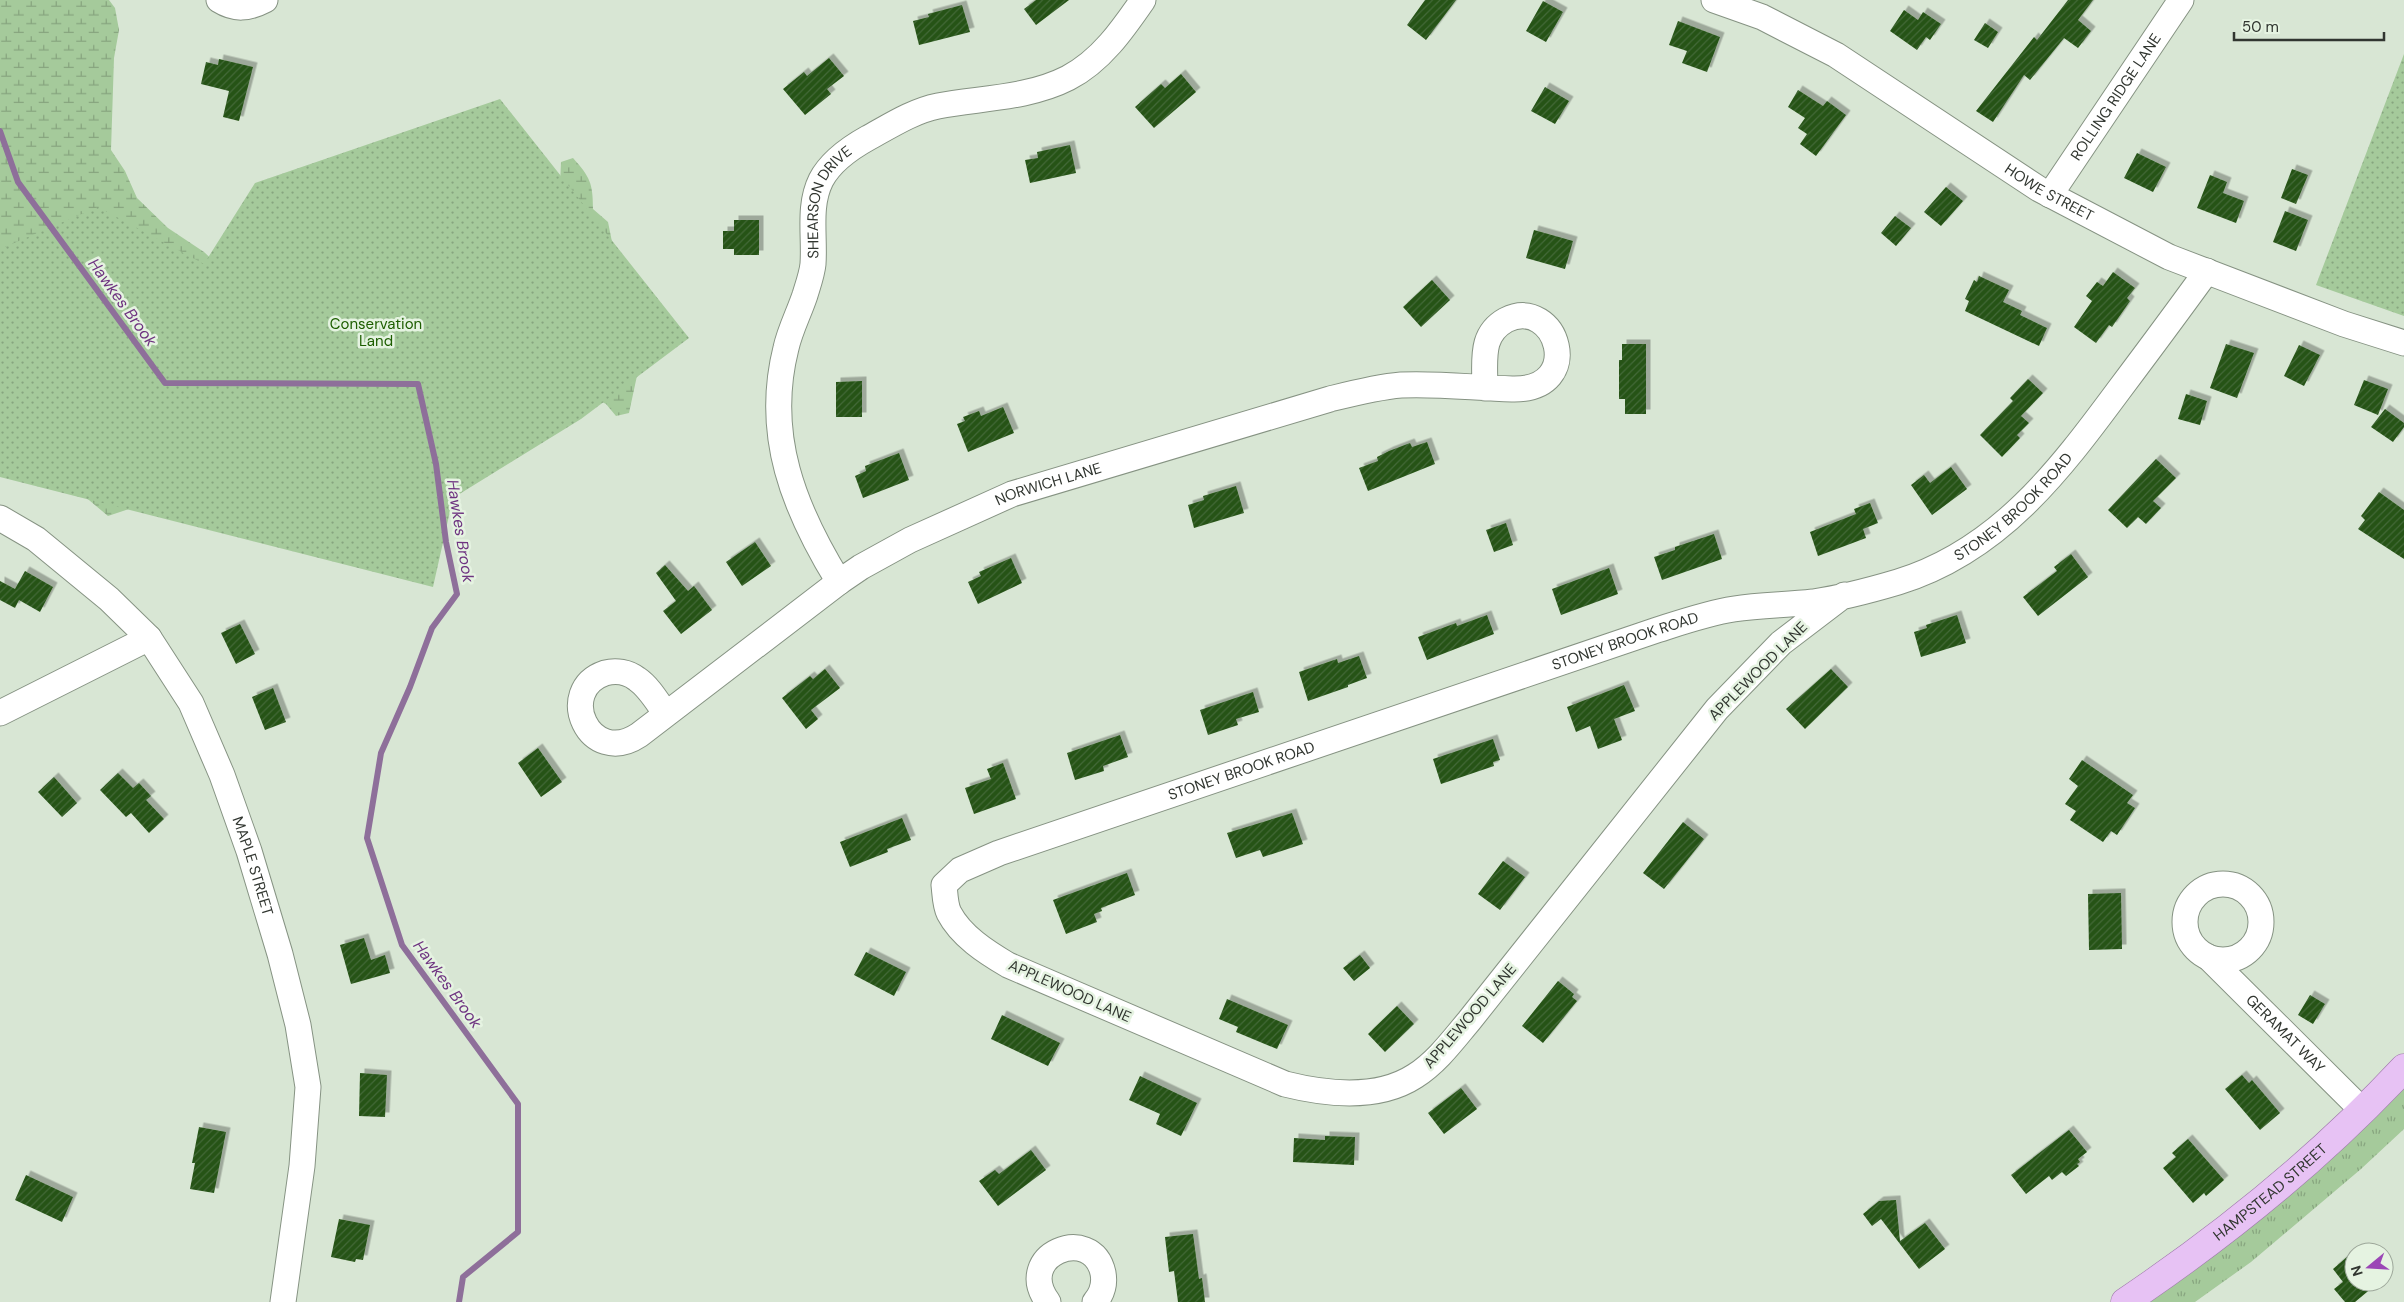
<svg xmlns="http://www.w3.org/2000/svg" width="2404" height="1302" font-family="'DM Sans',sans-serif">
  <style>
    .grass { fill: url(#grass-tufts) }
    .wetland { fill: url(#wetland-marsh) }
    .park { fill: url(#park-dots) }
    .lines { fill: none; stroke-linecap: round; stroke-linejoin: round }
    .stream { stroke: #8e6f9a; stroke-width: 6 }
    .building { fill: url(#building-hatch); filter: url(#shadow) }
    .minor-casing { stroke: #869383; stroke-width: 27 }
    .major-casing { stroke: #9d77aa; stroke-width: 29 }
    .minor { stroke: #fff; stroke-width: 25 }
    .major { stroke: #e7c2f4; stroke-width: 28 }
    .labels { text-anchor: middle; stroke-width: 5; stroke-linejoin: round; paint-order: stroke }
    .street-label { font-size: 15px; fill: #313630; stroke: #e5f3e1 }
    .park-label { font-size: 15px; fill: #1d5e00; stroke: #e5f3e1 }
    .water-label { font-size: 16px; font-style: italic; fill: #6e3380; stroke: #e5f3e1 }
  </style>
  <defs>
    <pattern id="grass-tufts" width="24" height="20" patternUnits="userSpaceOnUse" patternTransform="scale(1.25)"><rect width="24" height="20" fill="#a5ca9b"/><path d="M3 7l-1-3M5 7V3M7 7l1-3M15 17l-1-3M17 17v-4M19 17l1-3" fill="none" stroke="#87a57f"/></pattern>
    <pattern id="wetland-marsh" width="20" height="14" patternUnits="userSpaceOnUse" patternTransform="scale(1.25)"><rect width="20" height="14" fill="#a5ca9b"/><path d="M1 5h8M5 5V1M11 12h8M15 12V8" fill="none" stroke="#87a57f"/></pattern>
    <pattern id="park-dots" width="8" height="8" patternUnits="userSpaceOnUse" patternTransform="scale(1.25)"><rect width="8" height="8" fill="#a5ca9b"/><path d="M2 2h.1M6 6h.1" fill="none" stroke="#87a57f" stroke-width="1.8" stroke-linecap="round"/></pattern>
    <pattern id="building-hatch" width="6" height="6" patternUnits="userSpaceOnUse" patternTransform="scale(1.25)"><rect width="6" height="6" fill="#255316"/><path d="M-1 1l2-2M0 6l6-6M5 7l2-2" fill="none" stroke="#446938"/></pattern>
    <filter id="shadow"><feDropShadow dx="4.5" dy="-4.5" stdDeviation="0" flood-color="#0004"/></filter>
  </defs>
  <rect width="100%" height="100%" fill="#d8e6d4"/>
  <!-- grass -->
  <path class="grass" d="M2404 1086V1129L2361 1169 2251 1262 2195 1302H2150L2263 1217 2349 1139Z"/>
  <!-- wetland -->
  <path class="wetland" d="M0 0H109L115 8 119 30 114 58 111 150 125 171 137 198 168 228 204 252 234 280 560 185 561 162 573 158C590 177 593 183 593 209L608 222 638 371 629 413 616 416 606 404 598 400 138 506 108 516 77 490 0 466Z"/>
  <!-- park -->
  <path class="park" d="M2404 54V316L2316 285Z
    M500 99 689 338 581 419 453 498 433 587 0 477V249L98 207 204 264 255 183Z"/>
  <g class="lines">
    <!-- stream -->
    <path class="stream" d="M0 131 18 182 165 383 418 384 436 464 446 542 457 594 432 628 410 687 381 753 367 838 402 945 518 1104V1232L463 1277 459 1302"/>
  </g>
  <!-- building -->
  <path class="building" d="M1036 0H1069L1036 25 1024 9Z
    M1425 0H1456L1426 40 1407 25Z
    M2068 0H2093L2078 20 2091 31 2078 48 2064 38 2030 80 2024 75 1993 122 1976 111 2034 37 2037 40Z
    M1543 1 1563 12 1546 42 1526 31Z
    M962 5 970 32 919 45 913 21 929 17 928 14Z
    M1904 10 1918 20 1923 12 1941 24 1930 40 1926 37 1917 50 1890 31Z
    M1678 21 1720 37 1707 72 1682 63 1687 51 1669 45Z
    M1985 23 1998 32 1988 48 1974 40Z
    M829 58 844 76 827 89 831 94 805 115 783 89 804 72 807 76Z
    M219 59 253 67 239 121 223 117 229 91 201 84 206 62 218 65Z
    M1181 74 1196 92 1154 128 1135 107 1161 84 1165 88Z
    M1545 87 1569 101 1555 124 1531 111Z
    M1798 90 1823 106 1827 101 1846 115 1816 156 1800 144 1807 134 1798 128 1805 118 1788 107Z
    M1070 145 1076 173 1030 183 1025 160 1038 158 1037 152Z
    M2137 153 2166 167 2153 192 2124 178Z
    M2292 169 2308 175 2296 204 2281 198Z
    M2210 175 2227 182 2223 193 2244 201 2236 223 2197 208Z
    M1946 187 1963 201 1941 226 1924 212Z
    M2285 211 2308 220 2296 251 2273 242Z
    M1895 216 1911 228 1896 246 1881 233Z
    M734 220H759V255H734V249H723V231H734Z
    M1534 230 1573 241 1565 269 1526 258Z
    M2113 272 2135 288 2127 298 2130 301 2112 327 2109 325 2096 343 2074 327 2092 301 2086 296 2097 282 2103 286Z
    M1979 276 2009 290 2003 302 2022 311 2020 315 2047 328 2039 346 1965 311 1969 301 1965 299 1974 280 1977 282Z
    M1432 280 1450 300 1421 327 1403 307Z
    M1622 344H1646V414H1625V399H1619V360H1622Z
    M2226 344 2254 353 2237 398 2210 388Z
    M2299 345 2320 355 2304 386 2284 376Z
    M2028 379 2043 393 2021 416 2029 423 2017 435 2020 438 2002 457 1980 435 2013 401 2010 398Z
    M2364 380 2388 389 2378 415 2354 405Z
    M862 381V417H836V382Z
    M2186 394 2207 401 2200 425 2178 419Z
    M1003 407 1014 433 968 452 957 424 965 421 963 417 979 411 981 416Z
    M2385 409 2404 423V427L2393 442 2371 427Z
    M1427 442 1435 464 1368 491 1359 468 1378 461 1377 457 1389 451 1410 443 1412 447Z
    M899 453 909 480 863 498 855 476 866 471 865 466Z
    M2156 459 2176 478 2153 501 2161 508 2146 524 2138 517 2127 528 2108 510Z
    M1951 467 1967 489 1932 515 1911 485 1924 475 1930 483Z
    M1236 486 1244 513 1194 528 1188 505 1204 500 1203 496Z
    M2379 492 2404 510V559L2358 529 2365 520 2361 516Z
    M1870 503 1878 523 1863 529 1866 538 1818 556 1810 532 1856 514 1854 509Z
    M1506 523 1513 545 1494 552 1486 530Z
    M1714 534 1722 559 1662 580 1654 557 1675 550V547Z
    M755 542 771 566 742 586 726 562Z
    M2071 554 2088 577 2038 616 2023 597 2057 571 2054 567Z
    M1011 558 1022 583 978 604 968 582 981 576 979 572Z
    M665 565 688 591 694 586 712 610 681 634 663 611 676 601 656 573Z
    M1609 568 1618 594 1561 615 1552 589Z
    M25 571 53 587 40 612 19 600 15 608 0 600V581L15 589Z
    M1487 615 1494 634 1427 660 1418 637 1456 623 1457 626Z
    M1957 615 1966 643 1921 657 1914 632 1927 628 1926 625Z
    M240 624 255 654 236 664 221 633Z
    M1359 656 1367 678 1348 685V687L1308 701 1299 672 1337 659 1338 663Z
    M825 669 840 688 811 710 818 719 806 729 782 698 810 676 813 679Z
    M1831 669 1848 687 1805 729 1786 709Z
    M1624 685 1635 711 1614 719 1622 740 1598 749 1590 726 1576 732 1567 707Z
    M273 688 286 722 265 730 252 697Z
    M1253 692 1259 712 1236 719 1238 725 1208 735 1200 710Z
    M1120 735 1128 757 1103 766 1104 771 1075 780 1067 753Z
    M1493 739 1500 760 1493 762 1494 766 1441 784 1433 759Z
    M538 748 562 782 541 797 518 763Z
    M2082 760 2133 795 2127 803 2135 808 2117 835 2111 831 2103 842 2070 820 2076 811 2065 804 2078 786 2069 779Z
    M1003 763 1016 799 974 814 965 788 991 779 987 769Z
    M118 773 133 788 139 783 151 796 146 800 164 819 149 833 131 813 126 817 100 790Z
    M54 777 77 803 62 817 38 792Z
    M1292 813 1303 844 1263 857 1260 850 1236 858 1227 833Z
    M902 818 911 840 887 849 888 852 850 867 840 842Z
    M1683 822 1704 839 1664 889 1643 873Z
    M1503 861 1525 877 1500 910 1478 894Z
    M1127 873 1135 895 1101 908 1102 911 1094 914 1097 922 1066 934 1053 900Z
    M2121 893 2122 949 2089 950 2088 894Z
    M364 938 371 960 385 955 390 973 351 984 340 945Z
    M866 952 906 972 894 996 854 975Z
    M1360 955 1370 968 1354 981 1343 968Z
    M1558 981 1574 994 1572 997 1577 1001 1543 1043 1522 1026Z
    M2310 995 2325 1004 2313 1024 2298 1015Z
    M1227 999 1288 1025 1277 1049 1236 1032 1238 1027 1219 1019Z
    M1397 1006 1414 1024 1385 1052 1368 1034Z
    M1002 1015 1060 1043 1048 1066 991 1039Z
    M360 1073 387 1075 385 1117 359 1116Z
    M2242 1075 2249 1083 2252 1080 2280 1113 2260 1130 2225 1089Z
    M1140 1076 1197 1103 1181 1136 1156 1124 1160 1114 1129 1100Z
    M1461 1088 1477 1109 1444 1134 1428 1113Z
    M199 1127 226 1132 214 1193 190 1189 195 1163H192Z
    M2069 1130 2087 1152 2078 1159 2080 1162 2077 1164 2079 1166 2066 1176 2062 1172 2052 1180 2049 1176 2026 1194 2011 1175Z
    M1325 1136 1355 1137 1354 1165 1293 1162 1294 1138 1325 1140Z
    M2188 1139 2224 1180 2206 1196 2204 1193 2193 1203 2163 1168 2176 1157 2172 1153Z
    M1031 1150 1046 1170 998 1206 979 1181 995 1170 999 1174Z
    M26 1175 73 1197 62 1222 15 1200Z
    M1896 1200 1900 1241 1925 1223 1945 1249 1919 1269 1881 1219 1872 1226 1863 1214 1879 1201Z
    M339 1219 370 1225 363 1260 356 1259 355 1262 331 1257Z
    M1193 1234 1199 1279 1202 1278 1205 1302H1178L1174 1271 1169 1272 1165 1237Z
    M2354 1251V1282H2379L2355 1302H2345L2334 1289 2343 1282 2333 1269Z"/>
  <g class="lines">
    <!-- minor casing -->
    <g class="minor-casing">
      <g id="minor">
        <path d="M219 0C235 10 248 9 265 0"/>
        <path id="s1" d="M1714 0 1762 17 1836 55 2039 189 2169 257 2344 324 2404 343"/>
        <path id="s2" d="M2050 195 2181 0"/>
        <path id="s3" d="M0 518 36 539 109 599 149 638 191 703 222 775 249 851 280 954 298 1025 308 1087 302 1166 283 1302"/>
        <path id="s4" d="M839 582C794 509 764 435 786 348 790 330 799 313 805 295 808 285 812 274 813 264 815 236 808 206 821 180 831 161 850 148 868 138 890 126 913 111 938 106 981 98 1029 98 1068 78 1101 61 1123 29 1143 0"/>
        <path id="s5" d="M1844 595 1781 643 1717 709 1469 1021C1453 1040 1437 1062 1415 1076 1378 1100 1325 1094 1285 1084L1008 965C986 952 961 936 949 913 945 905 945 893 944 885L960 870 999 853 1657 630C1682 622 1708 613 1734 609 1760 605 1787 605 1813 602 1841 598 1871 590 1898 582 1999 551 2059 471 2119 390 2149 350 2178 311 2207 271"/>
        <path d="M0 713 149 638"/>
        <path id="s6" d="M666 714C658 703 649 687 637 679 628 672 616 670 605 673 555 690 589 768 639 735L839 582 861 567 910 540 1012 494 1330 399C1354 393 1377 387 1401 385 1437 383 1475 388 1512 389 1587 391 1557 295 1506 320 1497 325 1490 333 1487 343 1483 357 1485 374 1485 388"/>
        <circle cx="2223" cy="922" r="38"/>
        <path id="s7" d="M2208 957 2362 1110"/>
        <path d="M1048 1302C1013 1255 1092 1223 1103 1273 1105 1284 1102 1294 1095 1302"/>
      </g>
    </g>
    <!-- major casing -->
    <g class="major-casing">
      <g id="major">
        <path id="s8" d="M2125 1302C2226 1234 2321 1157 2404 1068"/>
      </g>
    </g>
    <!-- minor -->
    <use href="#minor" class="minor"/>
    <!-- major -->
    <use href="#major" class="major"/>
  </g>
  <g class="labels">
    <!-- street labels -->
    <g class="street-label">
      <text dy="5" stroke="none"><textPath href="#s2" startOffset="118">ROLLING RIDGE LANE</textPath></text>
      <text dy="5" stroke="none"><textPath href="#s1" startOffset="388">HOWE STREET</textPath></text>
      <text dy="5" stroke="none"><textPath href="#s4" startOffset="402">SHEARSON DRIVE</textPath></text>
      <text dy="5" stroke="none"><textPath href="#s6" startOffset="689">NORWICH LANE</textPath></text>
      <text dy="5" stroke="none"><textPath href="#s5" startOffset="2336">STONEY BROOK ROAD</textPath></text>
      <text dy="5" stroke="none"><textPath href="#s5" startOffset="1916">STONEY BROOK ROAD</textPath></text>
      <text transform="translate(1758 671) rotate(-45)" y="5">APPLEWOOD LANE</text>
      <text dy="5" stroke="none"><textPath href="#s5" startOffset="1511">STONEY BROOK ROAD</textPath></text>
      <text dy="5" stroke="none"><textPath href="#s3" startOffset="444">MAPLE STREET</textPath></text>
      <text transform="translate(1070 991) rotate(24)" y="5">APPLEWOOD LANE</text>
      <text transform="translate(1470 1016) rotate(-49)" y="5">APPLEWOOD LANE</text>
      <text dy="5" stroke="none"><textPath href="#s7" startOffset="109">GERAMAT WAY</textPath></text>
      <text dy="5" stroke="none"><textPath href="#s8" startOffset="182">HAMPSTEAD STREET</textPath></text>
    </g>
    <!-- park labels -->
    <g class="park-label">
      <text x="376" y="329">Conservation<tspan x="376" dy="17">Land</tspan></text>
    </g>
    <!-- water labels -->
    <g class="water-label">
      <text transform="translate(123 302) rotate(54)" y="6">Hawkes Brook</text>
      <text transform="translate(461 531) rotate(81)" y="6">Hawkes Brook</text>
      <text transform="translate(448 984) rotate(54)" y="6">Hawkes Brook</text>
    </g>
  </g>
  <!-- north arrow -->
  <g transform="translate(2369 1267) rotate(252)"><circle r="24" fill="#e5f3e1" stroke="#9da79a"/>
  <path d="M0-4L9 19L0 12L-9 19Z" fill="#9b47b6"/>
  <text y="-8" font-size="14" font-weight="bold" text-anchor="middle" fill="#313630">N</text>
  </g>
  <!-- scale -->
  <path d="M2234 32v8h150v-8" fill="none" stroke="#313630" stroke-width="2.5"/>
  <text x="2242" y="32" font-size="15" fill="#313630" stroke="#e5f3e1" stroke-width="4" paint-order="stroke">50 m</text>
</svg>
